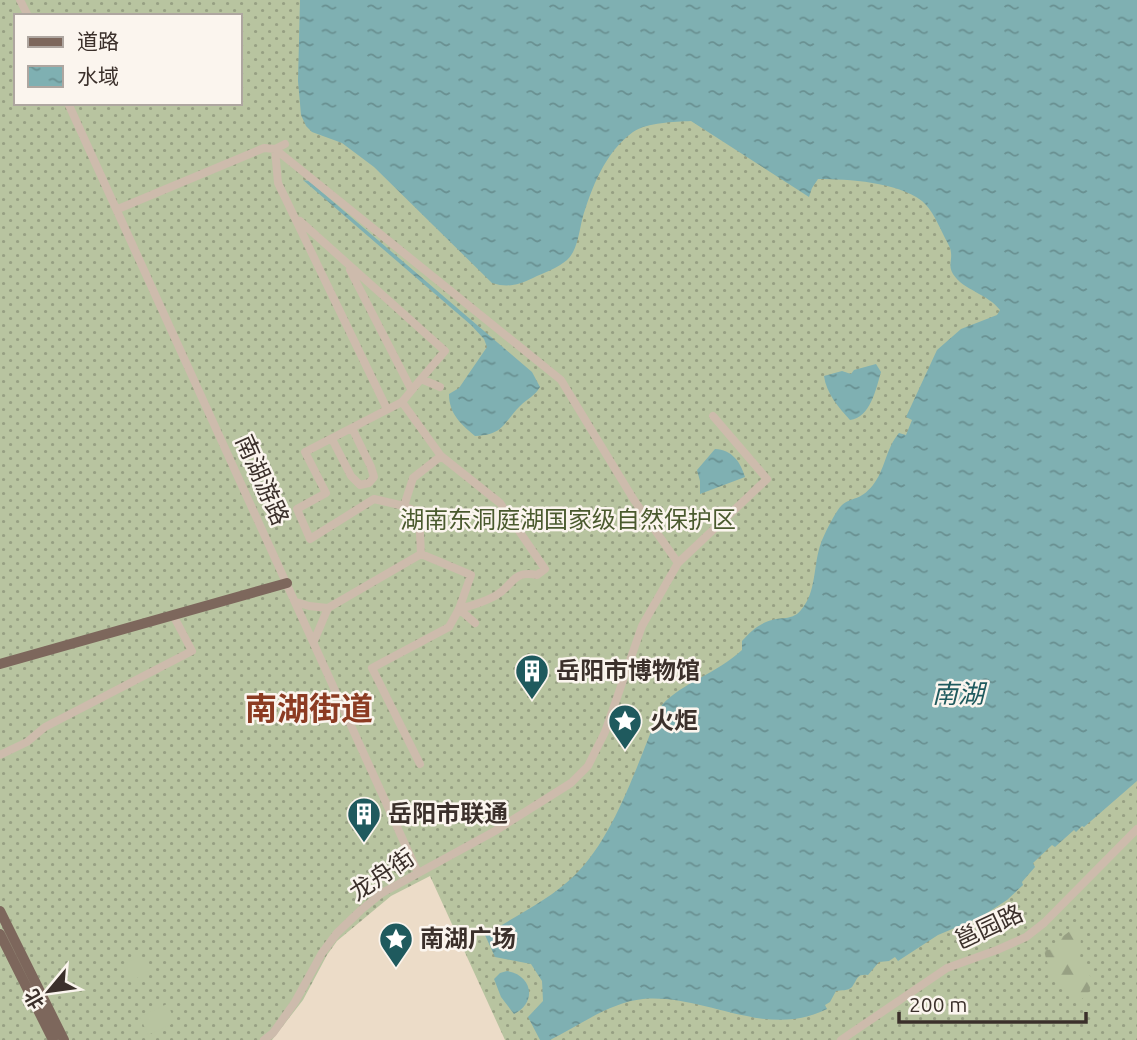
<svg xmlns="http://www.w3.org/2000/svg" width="1137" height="1040" font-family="Ubuntu,'Noto Sans SC',sans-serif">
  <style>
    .grass { fill: url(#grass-dots); fill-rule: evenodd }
    .forest { fill: url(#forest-firs) }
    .garden { fill: #b8c4a0 }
    .plaza { fill: #ecdcc8 }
    .water { fill: url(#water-ripples) }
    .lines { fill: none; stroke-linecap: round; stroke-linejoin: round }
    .minor { stroke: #cdbbac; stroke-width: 8 }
    .major { stroke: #7d675c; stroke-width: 10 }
    .labels { text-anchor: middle; stroke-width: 5; stroke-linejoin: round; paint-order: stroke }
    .street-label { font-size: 24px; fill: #3b302b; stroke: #fbf5ee }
    .park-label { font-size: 24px; fill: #4a5a2e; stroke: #fbf5ee }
    .poi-label { font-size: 24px; font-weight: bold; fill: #3b302b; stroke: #fbf5ee; text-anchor: start }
    .water-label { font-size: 26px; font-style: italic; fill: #1f5a5e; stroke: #fbf5ee }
    .district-label { font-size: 32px; font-weight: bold; fill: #8c3b22; stroke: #fbf5ee }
  </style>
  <defs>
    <pattern id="grass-dots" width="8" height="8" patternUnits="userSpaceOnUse" patternTransform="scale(1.75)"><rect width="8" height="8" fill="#b8c4a0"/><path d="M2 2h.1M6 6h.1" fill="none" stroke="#97a083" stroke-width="1.8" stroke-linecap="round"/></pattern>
    <pattern id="forest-firs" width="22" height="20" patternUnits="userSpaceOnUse" patternTransform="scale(1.75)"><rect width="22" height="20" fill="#b8c4a0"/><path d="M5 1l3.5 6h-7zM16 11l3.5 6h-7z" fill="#97a083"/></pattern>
    <pattern id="water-ripples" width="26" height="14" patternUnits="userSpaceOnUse" patternTransform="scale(1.75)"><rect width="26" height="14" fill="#7fb0b2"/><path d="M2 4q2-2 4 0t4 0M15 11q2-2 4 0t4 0" fill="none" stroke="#699091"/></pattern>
  </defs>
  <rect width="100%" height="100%" fill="#f4ebe1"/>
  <!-- grass -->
  <path class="grass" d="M0 0H1137V1040H0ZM16 16H240V103H16Z"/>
  <!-- forest -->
  <path class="forest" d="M1070 931 1080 934 1081 931 1080 962 1093 980 1088 994 1078 1002C1060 990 1048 972 1044 950L1059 949 1058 940Z"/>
  <!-- garden -->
  <path class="garden" d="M141 956 149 972 129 982 121 966Z
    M167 1004 176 1022 148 1035 140 1017Z"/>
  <!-- plaza -->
  <path class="plaza" d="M430 876 505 1040H272L303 1000 327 955 337 941 391 896Z"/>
  <!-- water -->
  <path class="water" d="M300 0H1137V781L1084 827 1082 826 1076 832 1074 830 1055 847 1052 845 1033 863 1035 867 1022 882 1023 885 1007 900 981 917 938 935 898 961 895 957 889 961 879 962 868 975C856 974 858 979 852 987 848 991 841 990 836 991L830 1002 825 1005 827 1009C765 1040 706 994 643 999 611 1002 578 1026 550 1040H540L528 1017 543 1001 542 981 531 964 495 957 485 935C514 917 549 900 574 876 617 834 638 760 662 705 683 682 716 674 742 650V641C751 631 758 624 772 620 783 617 793 620 801 610 817 592 813 564 821 543 824 535 836 510 842 505 853 496 859 502 873 485 885 470 886 448 899 433L906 435 912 420 906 417 937 350 961 329 997 315 1000 310C988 294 963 290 953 274 948 266 952 261 951 253 951 248 947 242 945 238 939 226 932 209 922 201 897 182 849 179 818 179L812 188 809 197 691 121C674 122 648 122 633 132 605 152 591 189 582 220 579 233 577 251 567 260 558 268 543 273 533 278 518 285 508 288 492 283L374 167 342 143 312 132 306 126 301 115 298 81Z
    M303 180 309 181 532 372 540 387C535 396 527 399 520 406 503 423 504 435 475 436 461 424 449 414 449 394L459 388 487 347 484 339 471 325Z
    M876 364 881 372C876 389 870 418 850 420 839 408 826 393 824 376L842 371 851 374 854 370Z
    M715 449C732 450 740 461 745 477L700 494V481L697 470Z
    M507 971C533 975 537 1003 514 1014L501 997 494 979 500 973Z"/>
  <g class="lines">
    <!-- minor -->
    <path class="minor" d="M20 0 28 16
      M68 103 418 873
      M285 144 275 149 278 183 387 409
      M118 209 264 148 275 149 561 380 634 500 678 563
      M300 221 445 351 421 379
      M350 270 411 389
      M402 402 421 379 440 387
      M332 439 351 476 360 485 369 483 374 477 371 467 352 428
      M404 506 413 478 441 456
      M421 554 419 513 404 506 374 499 310 539 297 509 326 493 305 452 402 402 441 456 500 503 545 569 537 575C511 570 514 586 495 596 484 602 471 606 459 609
      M296 602 309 606 328 608 314 641
      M328 608 421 554 471 575 459 609 449 627 372 668 420 764
      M459 609 475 623
      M0 755 27 742 45 727 192 651 173 615
      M264 1040 273 1033 295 1002 322 953 337 933 361 910 382 893 495 831 571 783 588 766 605 732 642 626 678 563 767 479 713 416
      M841 1040 947 968 997 950 1026 937 1044 923 1137 829"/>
    <!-- major -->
    <path class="major" d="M0 664 287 583
      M0 911 64 1040
      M0 934 53 1040"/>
  </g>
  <!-- icons -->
  <defs>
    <g id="building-pin" transform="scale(1.75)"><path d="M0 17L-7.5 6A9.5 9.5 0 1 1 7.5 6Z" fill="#1f5a5e" stroke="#fbf5ee"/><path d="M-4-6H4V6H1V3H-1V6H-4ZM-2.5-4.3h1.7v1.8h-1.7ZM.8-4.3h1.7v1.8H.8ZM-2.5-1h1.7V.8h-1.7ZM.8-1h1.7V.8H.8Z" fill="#fff"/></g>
    <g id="sight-pin" transform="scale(1.75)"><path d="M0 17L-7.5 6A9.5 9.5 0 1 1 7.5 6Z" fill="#1f5a5e" stroke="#fbf5ee"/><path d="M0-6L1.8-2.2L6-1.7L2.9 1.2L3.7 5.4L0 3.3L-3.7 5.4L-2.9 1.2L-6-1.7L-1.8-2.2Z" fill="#fff"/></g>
  </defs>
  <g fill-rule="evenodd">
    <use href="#building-pin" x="532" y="671"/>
    <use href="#sight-pin" x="625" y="721"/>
    <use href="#building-pin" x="364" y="814"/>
    <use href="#sight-pin" x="396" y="939"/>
  </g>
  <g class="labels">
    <!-- street labels -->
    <g class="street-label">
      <text transform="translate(262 480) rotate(66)" y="8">南湖游路</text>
      <text transform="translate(382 875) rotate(-34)" y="8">龙舟街</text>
      <text transform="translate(989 927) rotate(-25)" y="8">邕园路</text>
    </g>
    <!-- park labels -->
    <g class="park-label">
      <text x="568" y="528">湖南东洞庭湖国家级自然保护区</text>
    </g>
    <!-- poi labels -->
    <g class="poi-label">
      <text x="556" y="679">岳阳市博物馆</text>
      <text x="650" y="729">火炬</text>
      <text x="388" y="822">岳阳市联通</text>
      <text x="420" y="947">南湖广场</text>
    </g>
    <!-- water labels -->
    <g class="water-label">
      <text x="958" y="703">南湖</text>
    </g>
    <!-- district labels -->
    <g class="district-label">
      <text x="309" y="720">南湖街道</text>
    </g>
  </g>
  <!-- legend -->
  <rect x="14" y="14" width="228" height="91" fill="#fbf5ee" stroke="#aea6a0" stroke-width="2"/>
  <rect x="28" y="37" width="35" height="10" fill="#7d675c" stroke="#aea6a0" stroke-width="2"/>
  <text x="77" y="49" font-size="21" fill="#3b302b">道路</text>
  <rect x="28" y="66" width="35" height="21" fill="url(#water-ripples)" stroke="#aea6a0" stroke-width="2"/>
  <text x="77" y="84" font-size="21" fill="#3b302b">水域</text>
  <!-- north arrow -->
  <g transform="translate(49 991) rotate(241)" stroke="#fbf5ee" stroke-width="5" paint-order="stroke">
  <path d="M0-5L12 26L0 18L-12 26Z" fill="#3b302b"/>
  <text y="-10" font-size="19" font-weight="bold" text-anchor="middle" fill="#3b302b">北</text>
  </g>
  <!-- scale -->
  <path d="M899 1012v10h187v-10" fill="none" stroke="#3b302b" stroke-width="3.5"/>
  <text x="909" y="1012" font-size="21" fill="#3b302b" stroke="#fbf5ee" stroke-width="5" paint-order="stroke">200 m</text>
</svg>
